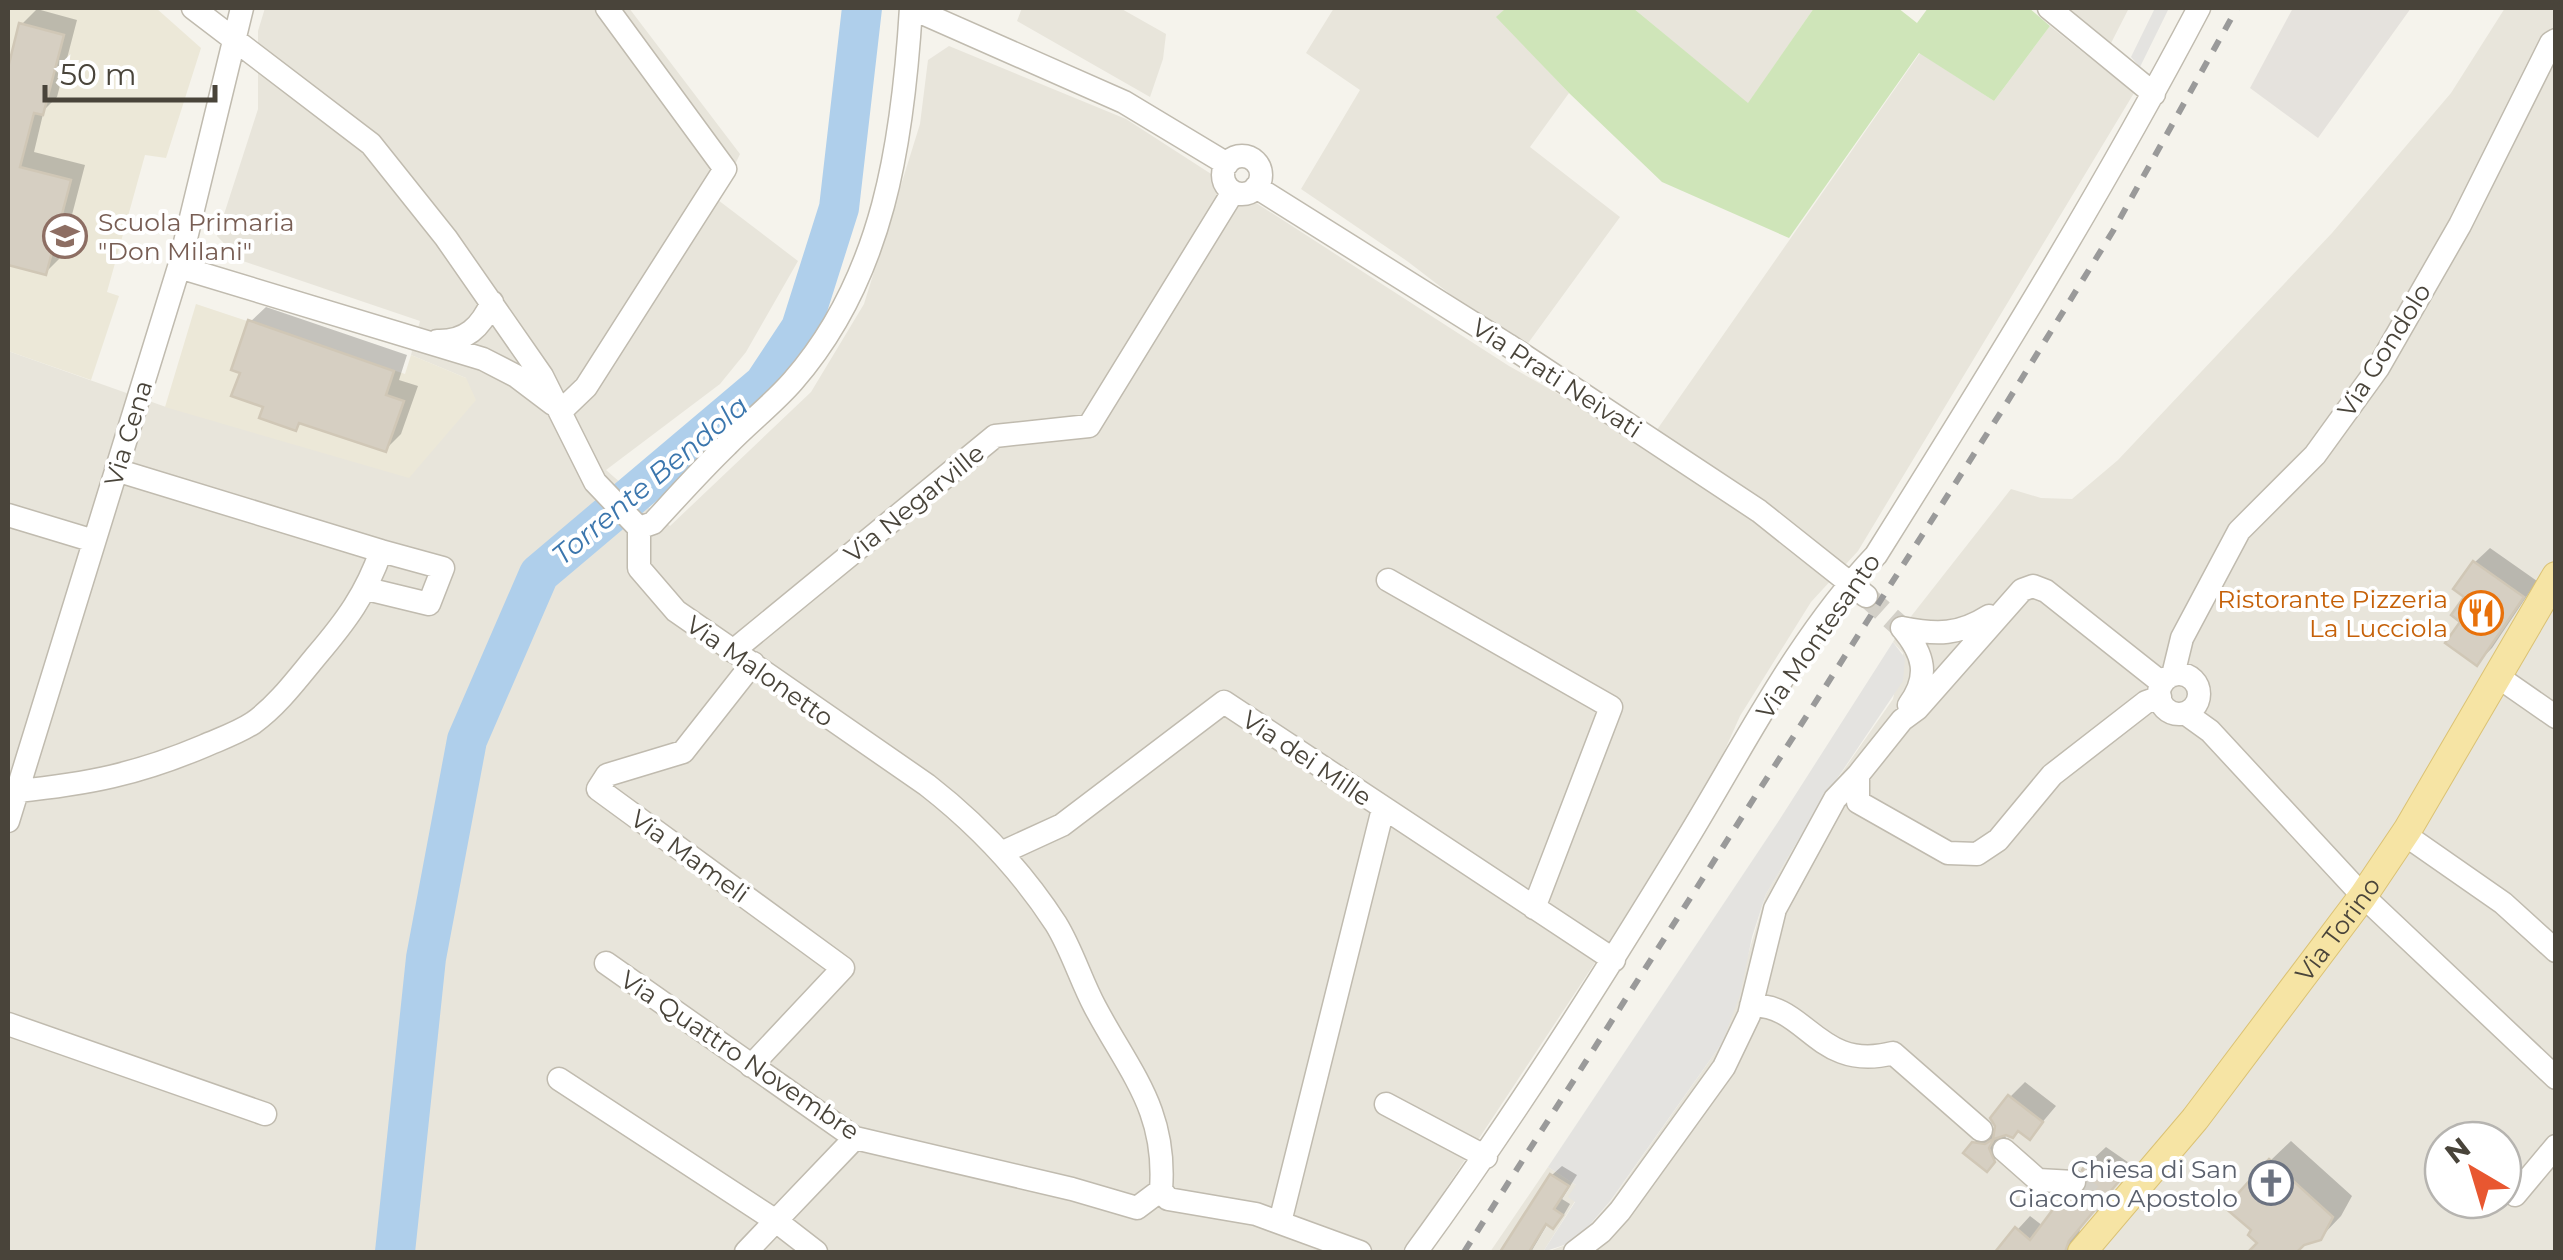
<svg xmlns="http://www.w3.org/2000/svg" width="2563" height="1260" font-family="Montserrat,sans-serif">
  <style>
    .residential { fill: #e8e5db; fill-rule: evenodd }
    .industrial { fill: #e5e2dd }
    .education { fill: #ece8d8 }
    .green { fill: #cfe5b9 }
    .parking { fill: #e4e3e0 }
    .shadow { fill: #0003 }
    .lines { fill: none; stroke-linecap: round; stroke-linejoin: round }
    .river { stroke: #afcfeb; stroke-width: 40 }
    .building { fill: #d6cfc2; stroke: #d0c7b6; stroke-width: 2.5 }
    .minor-tunnel { stroke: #d3d0c8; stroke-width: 22; stroke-dasharray: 22 11; stroke-linecap: butt }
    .minor-casing { stroke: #c0bbaf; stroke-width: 25 }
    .major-casing { stroke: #dbc274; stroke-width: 30 }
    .minor { stroke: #fff; stroke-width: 22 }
    .major { stroke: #f6e4a4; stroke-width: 28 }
    .rail { stroke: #9a9a9a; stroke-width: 6; stroke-dasharray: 12 12; stroke-linecap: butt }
    .labels { text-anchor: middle; stroke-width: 8; stroke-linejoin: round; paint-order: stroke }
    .education-label { font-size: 25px; fill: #785e54; stroke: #fff; text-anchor: start }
    .street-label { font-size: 25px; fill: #49443a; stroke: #fff }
    .food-label { font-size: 25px; fill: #c56008; stroke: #fff; text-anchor: end }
    .worship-label { font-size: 25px; fill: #5b616d; stroke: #fff; text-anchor: end }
    .water-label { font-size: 28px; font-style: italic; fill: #3b76ad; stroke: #fff }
  </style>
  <rect width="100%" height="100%" fill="#f5f3ec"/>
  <!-- residential -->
  <path class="residential" d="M265 8H629L740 154 718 200 798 261 746 352 720 384 606 470 670 526 811 392 864 304 920 124 928 60 949 46 1126 119 1509 366 1647 444 1920 53 1994 101 2050 26 2134 93 1858 551 1811 602 1740 716 1716 770 1612 937 1404 1252H8V351L166 407 466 378 411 355 420 321 240 260 217 236 258 109V31Z
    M1022 8H1120L1166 34 1163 59 1150 97 1017 21Z
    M1334 8H1506L1497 17 1569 93 1530 147 1620 217 1523 350 1407 261 1301 189 1360 90 1306 53Z
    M1633 8H1814L1748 104Z
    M2060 8H2129L2109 47Z
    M2505 8H2555V1252H1547L1576 1241 1611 1201 1722 1043 1766 894 1820 804 1893 699 1903 653 1893 642 1898 633 2011 489 2041 498 2072 499 2118 460 2332 233 2451 93ZM2443 1140H2503V1200H2443Z
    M1548 1167 1576 1185 1575 1201 1543 1252H1490Z"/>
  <!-- industrial -->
  <path class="industrial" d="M2293 8H2411L2318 138 2250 88Z"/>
  <!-- education -->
  <path class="education" d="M8 8H156L201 48 166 158 145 155 107 292 119 296 91 380 8 351Z
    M196 304 405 374 411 355 466 378 476 400 409 478 165 407Z"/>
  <!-- green -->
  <path class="green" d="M1506 8H1633L1748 103 1814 8H1898L1917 23 1928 8H2029L2050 26 1994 101 1919 53 1789 238 1662 182 1569 93 1496 17Z"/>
  <!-- parking -->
  <path class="parking" d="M2155 8H2169L2140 67 2131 57Z
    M1893 642 1905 658 1903 681 1820 804 1766 894 1752 937 1740 995 1722 1043 1611 1200 1576 1241 1543 1252 1575 1202 1568 1197 1576 1185 1548 1167 1778 822Z"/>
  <!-- shadow -->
  <path class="shadow" d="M37 9 77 20 57 97 44 110 34 152 85 165 61 257 46 272 8 262V266V78L21 25Z
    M266 307 407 355 399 380 418 386 401 434 385 450 303 421 296 428 266 406 243 371 250 322Z
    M2490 548 2537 581 2492 648 2477 663 2463 621 2474 563Z
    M2025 1082 2056 1106 2030 1137 2019 1129 2003 1131 2009 1145 1987 1168 1974 1143 1989 1128 1997 1129 2010 1097Z
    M2291 1141 2352 1196 2341 1216 2320 1238 2306 1242 2296 1252H2252L2261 1243 2270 1161Z
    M2106 1147 2132 1165 2081 1224 2078 1239 2066 1252H1997L2030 1216 2043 1226 2079 1184 2093 1183 2092 1160Z
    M1562 1166 1577 1175 1562 1199 1570 1204 1563 1216 1553 1226 1548 1223 1531 1252H1503L1552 1175Z"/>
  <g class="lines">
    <!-- river -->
    <path class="river" d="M395 1252 426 958 467 740 539 574 764 384 801 328 839 208 862 8"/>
  </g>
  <!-- building -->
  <path class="building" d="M19 23 64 35 43 115 34 113 20 167 71 180 46 275 8 265V68Z
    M248 320 394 371 386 395 404 401 386 452 299 423 296 431 259 418 263 407 231 396 240 373 231 370Z
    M2473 561 2524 597 2477 666 2445 643 2460 622 2451 615 2464 597 2453 589Z
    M2008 1095 2043 1122 2030 1140 2018 1131 2013 1138 2006 1135 1994 1139 1989 1148 1995 1162 1987 1172 1963 1153 1972 1142 1985 1144 1993 1139 1995 1126 1990 1118Z
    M2090 1158 2120 1180 2069 1241 2065 1252H1995L2015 1227 2030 1240 2063 1196H2080L2086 1191 2089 1182 2082 1170Z
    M2269 1159 2333 1217 2321 1240 2304 1245 2297 1252H2248L2257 1243 2248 1235 2251 1230 2225 1208Z
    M1550 1174 1569 1186 1554 1209 1563 1215 1553 1229 1546 1224 1529 1252H1500Z"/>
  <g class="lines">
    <!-- minor-tunnel -->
    <path class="minor-tunnel" d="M1866 596 1902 628
      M2074 1182 2104 1204"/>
    <!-- minor casing -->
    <g class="minor-casing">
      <path id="minor" d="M193 8 371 144 446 238 542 376 595 482 639 528V568L676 611 927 785C977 824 1021 870 1056 924 1072 950 1081 981 1095 1007 1130 1073 1167 1110 1161 1190L1168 1199 1256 1214 1360 1252
        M911 8 1124 102 1227 164
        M2049 8 2154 94
        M1223 175a19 19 0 1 1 38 0a19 19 0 1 1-38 0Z
        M1256 187 1508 345 1759 511 1866 596
        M179 267 483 359 516 376 553 404
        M437 341C466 342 481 327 492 302
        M561 411 586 387 725 169 607 8
        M116 470 381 551
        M8 515 94 541
        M639 528 653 523C677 497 701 470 727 445 748 423 773 404 793 381 884 277 903 140 911 8
        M1388 580 1611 707 1534 908
        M1902 628C1937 635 1959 635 1989 616
        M1902 628C1924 654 1930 676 1909 705
        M733 651 995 436 1089 426 1233 192
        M2159 694a20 20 0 1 1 40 0a20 20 0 1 1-40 0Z
        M2173 675 2182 638 2239 531 2315 455 2378 368 2460 225 2551 43 2556 40
        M2497 676 2556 717
        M2160 697 2146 702 2052 775 1998 840 1977 854 1948 853 1858 802V775L1902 720 1917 709 2022 590 2033 586 2046 591 2162 683
        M2185 713 2210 731 2363 896 2556 1078
        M17 791C88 784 138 774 204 746 220 739 238 733 253 723 278 705 297 679 317 655 346 621 366 594 381 551L443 568 429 604 367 589
        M8 821 179 267 242 8
        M2404 834 2503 903 2556 951
        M1003 852 1062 825 1224 702 1614 960
        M606 963 855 1138 1072 1189 1137 1208 1161 1190
        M1751 1006C1806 1002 1817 1073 1893 1053L1981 1130
        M8 1024 265 1114
        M751 1066 843 968 598 789 607 775 683 752 753 663
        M559 1079 776 1221 816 1252
        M1386 1104 1486 1157
        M2004 1150 2038 1180 2074 1182
        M2515 1195 2556 1146
        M1280 1222 1383 809
        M746 1252 855 1138
        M1416 1252C1513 1119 1601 980 1687 839 1745 744 1798 637 1876 555 1989 375 2100 196 2199 8
        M1575 1252 1601 1232 1620 1211 1724 1067 1749 1015 1775 909 1835 799 1858 775"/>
    </g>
    <!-- major casing -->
    <g class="major-casing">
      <g id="major">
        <path id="s1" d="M2082 1252 2195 1119 2363 896 2408 829 2556 576"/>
      </g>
    </g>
    <!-- minor -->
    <use href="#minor" class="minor"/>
    <!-- major -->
    <use href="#major" class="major"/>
    <!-- rail -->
    <path class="rail" d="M1464 1252 2006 404 2113 231 2237 8"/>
  </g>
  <!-- icons -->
  <defs>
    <g id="school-ring" transform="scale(2.25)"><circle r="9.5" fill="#fff" stroke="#8d6e63" stroke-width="1.5"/><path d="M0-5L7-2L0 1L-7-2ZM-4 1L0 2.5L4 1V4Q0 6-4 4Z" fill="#8d6e63"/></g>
    <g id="restaurant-ring" transform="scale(2.25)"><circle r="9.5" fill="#fff" stroke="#e8710a" stroke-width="1.5"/><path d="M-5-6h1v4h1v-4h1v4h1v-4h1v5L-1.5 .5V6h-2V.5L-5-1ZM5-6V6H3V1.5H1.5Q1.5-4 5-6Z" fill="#e8710a"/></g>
    <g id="church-ring" transform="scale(2.25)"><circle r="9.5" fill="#fff" stroke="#6b7280" stroke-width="1.5"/><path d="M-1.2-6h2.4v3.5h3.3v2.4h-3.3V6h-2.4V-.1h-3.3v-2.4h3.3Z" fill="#6b7280"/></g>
  </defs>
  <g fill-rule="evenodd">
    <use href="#school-ring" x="65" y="236"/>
    <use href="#restaurant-ring" x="2481" y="613"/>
    <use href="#church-ring" x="2271" y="1183"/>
  </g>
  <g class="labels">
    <!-- education labels -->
    <g class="education-label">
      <text x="98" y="231">Scuola Primaria<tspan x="98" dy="29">"Don Milani"</tspan></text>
    </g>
    <!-- street labels -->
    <g class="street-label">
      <text transform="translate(2384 350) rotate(-58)" y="9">Via Gondolo</text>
      <text transform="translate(1557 378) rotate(33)" y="9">Via Prati Neivati</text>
      <text transform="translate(128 433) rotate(-73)" y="9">Via Cena</text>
      <text transform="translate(914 503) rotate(-39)" y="9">Via Negarville</text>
      <text transform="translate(1818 636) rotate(-55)" y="9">Via Montesanto</text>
      <text transform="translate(760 671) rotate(35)" y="9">Via Malonetto</text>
      <text transform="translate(1307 758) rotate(34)" y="9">Via dei Mille</text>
      <text transform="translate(690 856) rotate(36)" y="9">Via Mameli</text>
      <text dy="9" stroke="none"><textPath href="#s1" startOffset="412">Via Torino</textPath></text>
      <text transform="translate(740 1055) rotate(34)" y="9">Via Quattro Novembre</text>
    </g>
    <!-- food labels -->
    <g class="food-label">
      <text x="2448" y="608">Ristorante Pizzeria<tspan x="2448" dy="29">La Lucciola</tspan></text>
    </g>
    <!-- worship labels -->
    <g class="worship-label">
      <text x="2238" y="1178">Chiesa di San<tspan x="2238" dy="29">Giacomo Apostolo</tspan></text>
    </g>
    <!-- water labels -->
    <g class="water-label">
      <text transform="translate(650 480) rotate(-40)" y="10">Torrente Bendola</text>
    </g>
  </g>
  <!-- border -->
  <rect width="2563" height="1260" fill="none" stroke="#49443a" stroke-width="20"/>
  <!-- north arrow -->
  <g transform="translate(2473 1170) rotate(322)"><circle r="48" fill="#ffffff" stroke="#b6b4b0" stroke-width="2.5"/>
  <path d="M0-8L18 38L0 25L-18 38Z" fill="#e85730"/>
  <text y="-15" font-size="28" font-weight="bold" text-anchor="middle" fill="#49443a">N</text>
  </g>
  <!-- scale -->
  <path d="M45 85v15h170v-15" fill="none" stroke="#49443a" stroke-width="5"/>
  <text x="60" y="85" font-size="30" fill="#49443a" stroke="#ffffff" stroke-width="8" paint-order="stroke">50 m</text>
</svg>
